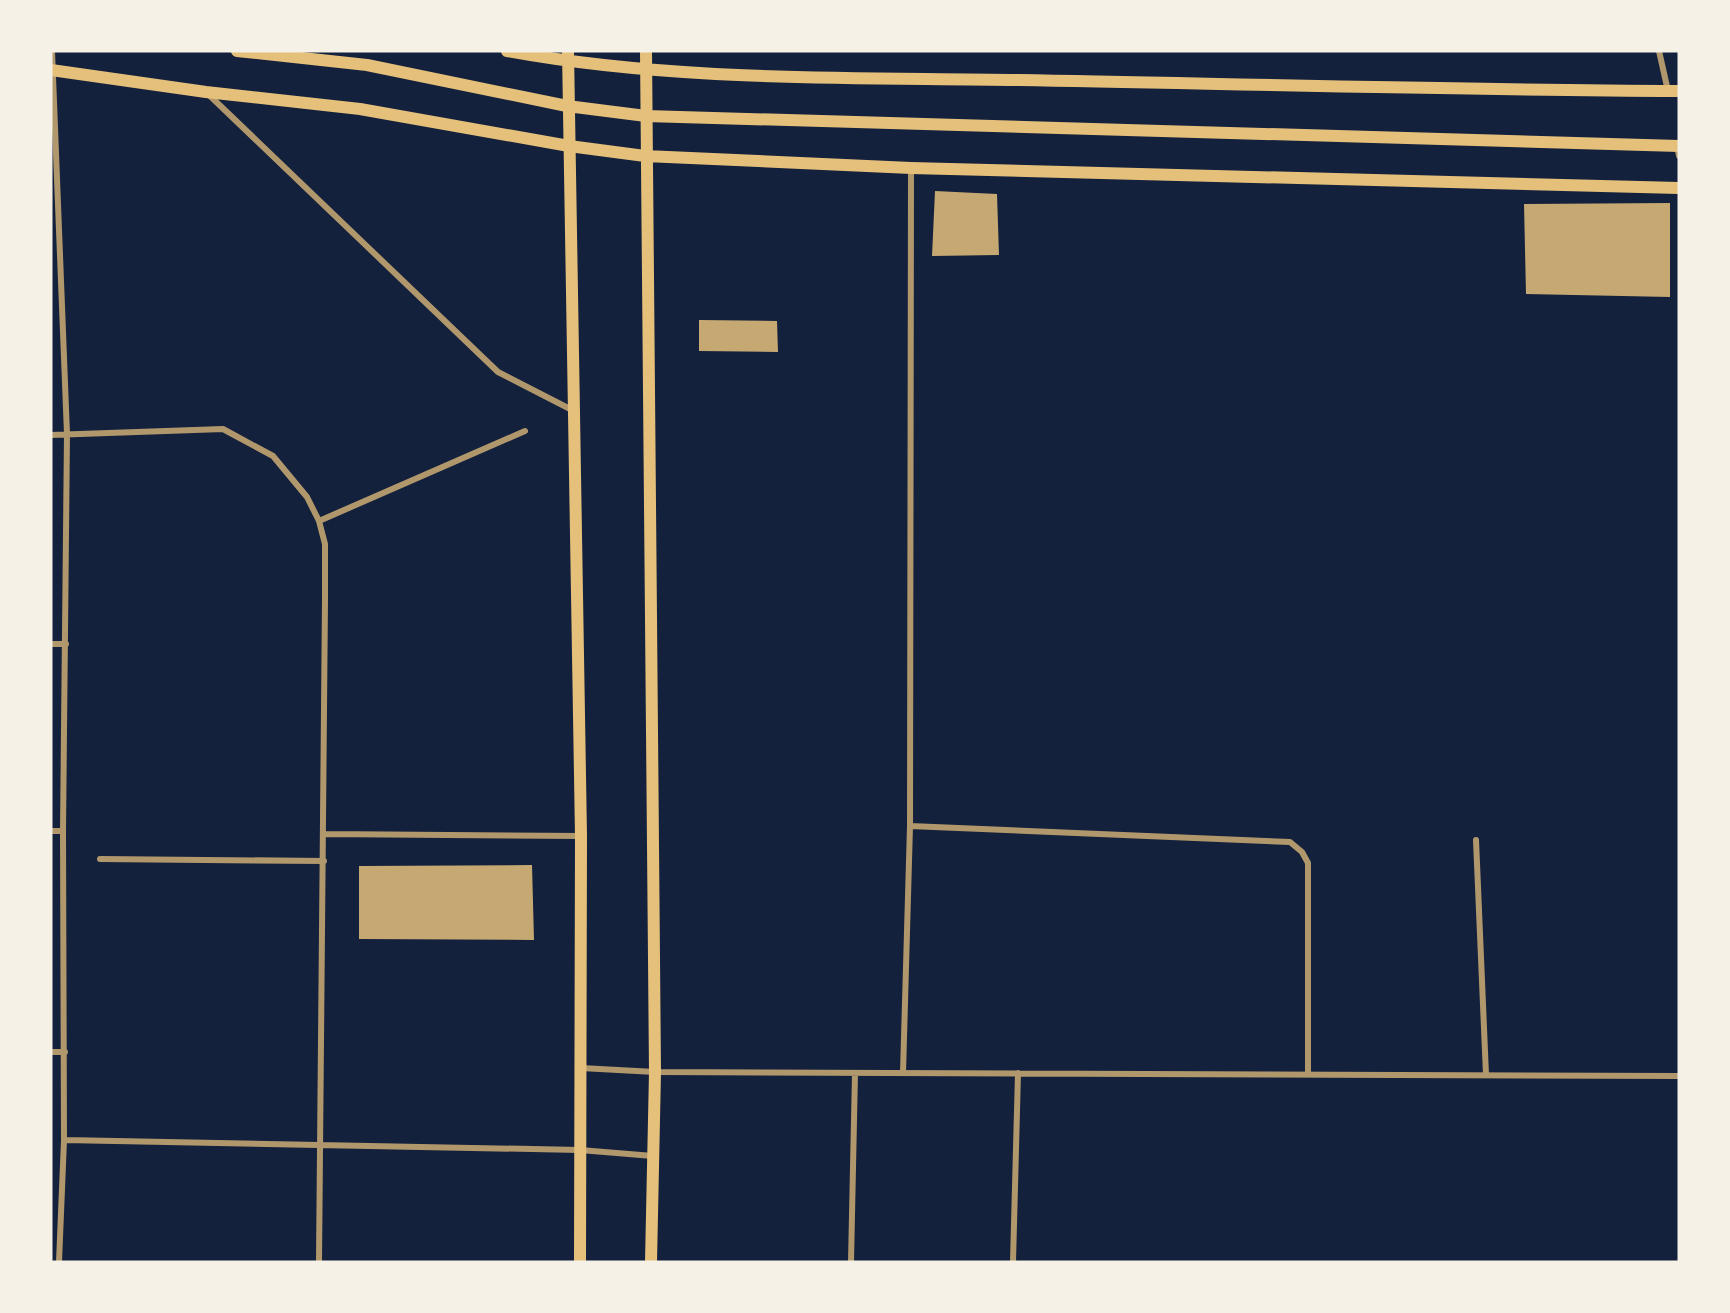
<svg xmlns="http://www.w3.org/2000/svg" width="1730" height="1313" font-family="'Sofia Sans Condensed',sans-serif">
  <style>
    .building { fill: #c6a872 }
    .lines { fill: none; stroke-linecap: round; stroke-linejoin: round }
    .minor { stroke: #b1986c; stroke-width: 6 }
    .secondary { stroke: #e5c07b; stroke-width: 12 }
  </style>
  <rect width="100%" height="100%" fill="#14213d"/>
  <!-- building -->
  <path class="building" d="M935 191 997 194 999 255 932 256Z
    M1670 203V297L1526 294 1524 204Z
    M699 320 777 321 778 352 699 351Z
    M532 865 534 940 359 939V866Z"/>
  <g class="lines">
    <!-- minor -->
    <path class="minor" d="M52 51 67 434 63 831 64 1140 59 1262
      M1659 51 1668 91
      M208 94 498 372 574 411
      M1677 146 1679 156
      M51 435 223 429 273 456 307 497 319 521 325 544V599L319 1262
      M319 521 525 431
      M51 644H66
      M910 826 1290 842 1302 852 1308 863V1074
      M51 831H63
      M324 834 581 836
      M1476 840 1486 1075
      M100 859 324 861
      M51 1052H65
      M581 1068 655 1072 1679 1076
      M903 1073 910 826 911 168
      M64 1140 580 1150 653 1156
      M851 1262 855 1073
      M1013 1262 1018 1073"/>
    <!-- secondary -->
    <path class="secondary" d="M237 51 367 65 567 106 646 116 1679 146
      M507 51C675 82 849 77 1019 80 1239 84 1459 90 1679 91
      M568 51 581 836 580 1262
      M646 51 655 1072 651 1262
      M51 70 206 92 360 109 569 146 645 156 911 168 1679 188"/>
  </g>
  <!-- border -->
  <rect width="1730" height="1313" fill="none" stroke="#f6f1e7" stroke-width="105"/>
</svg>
